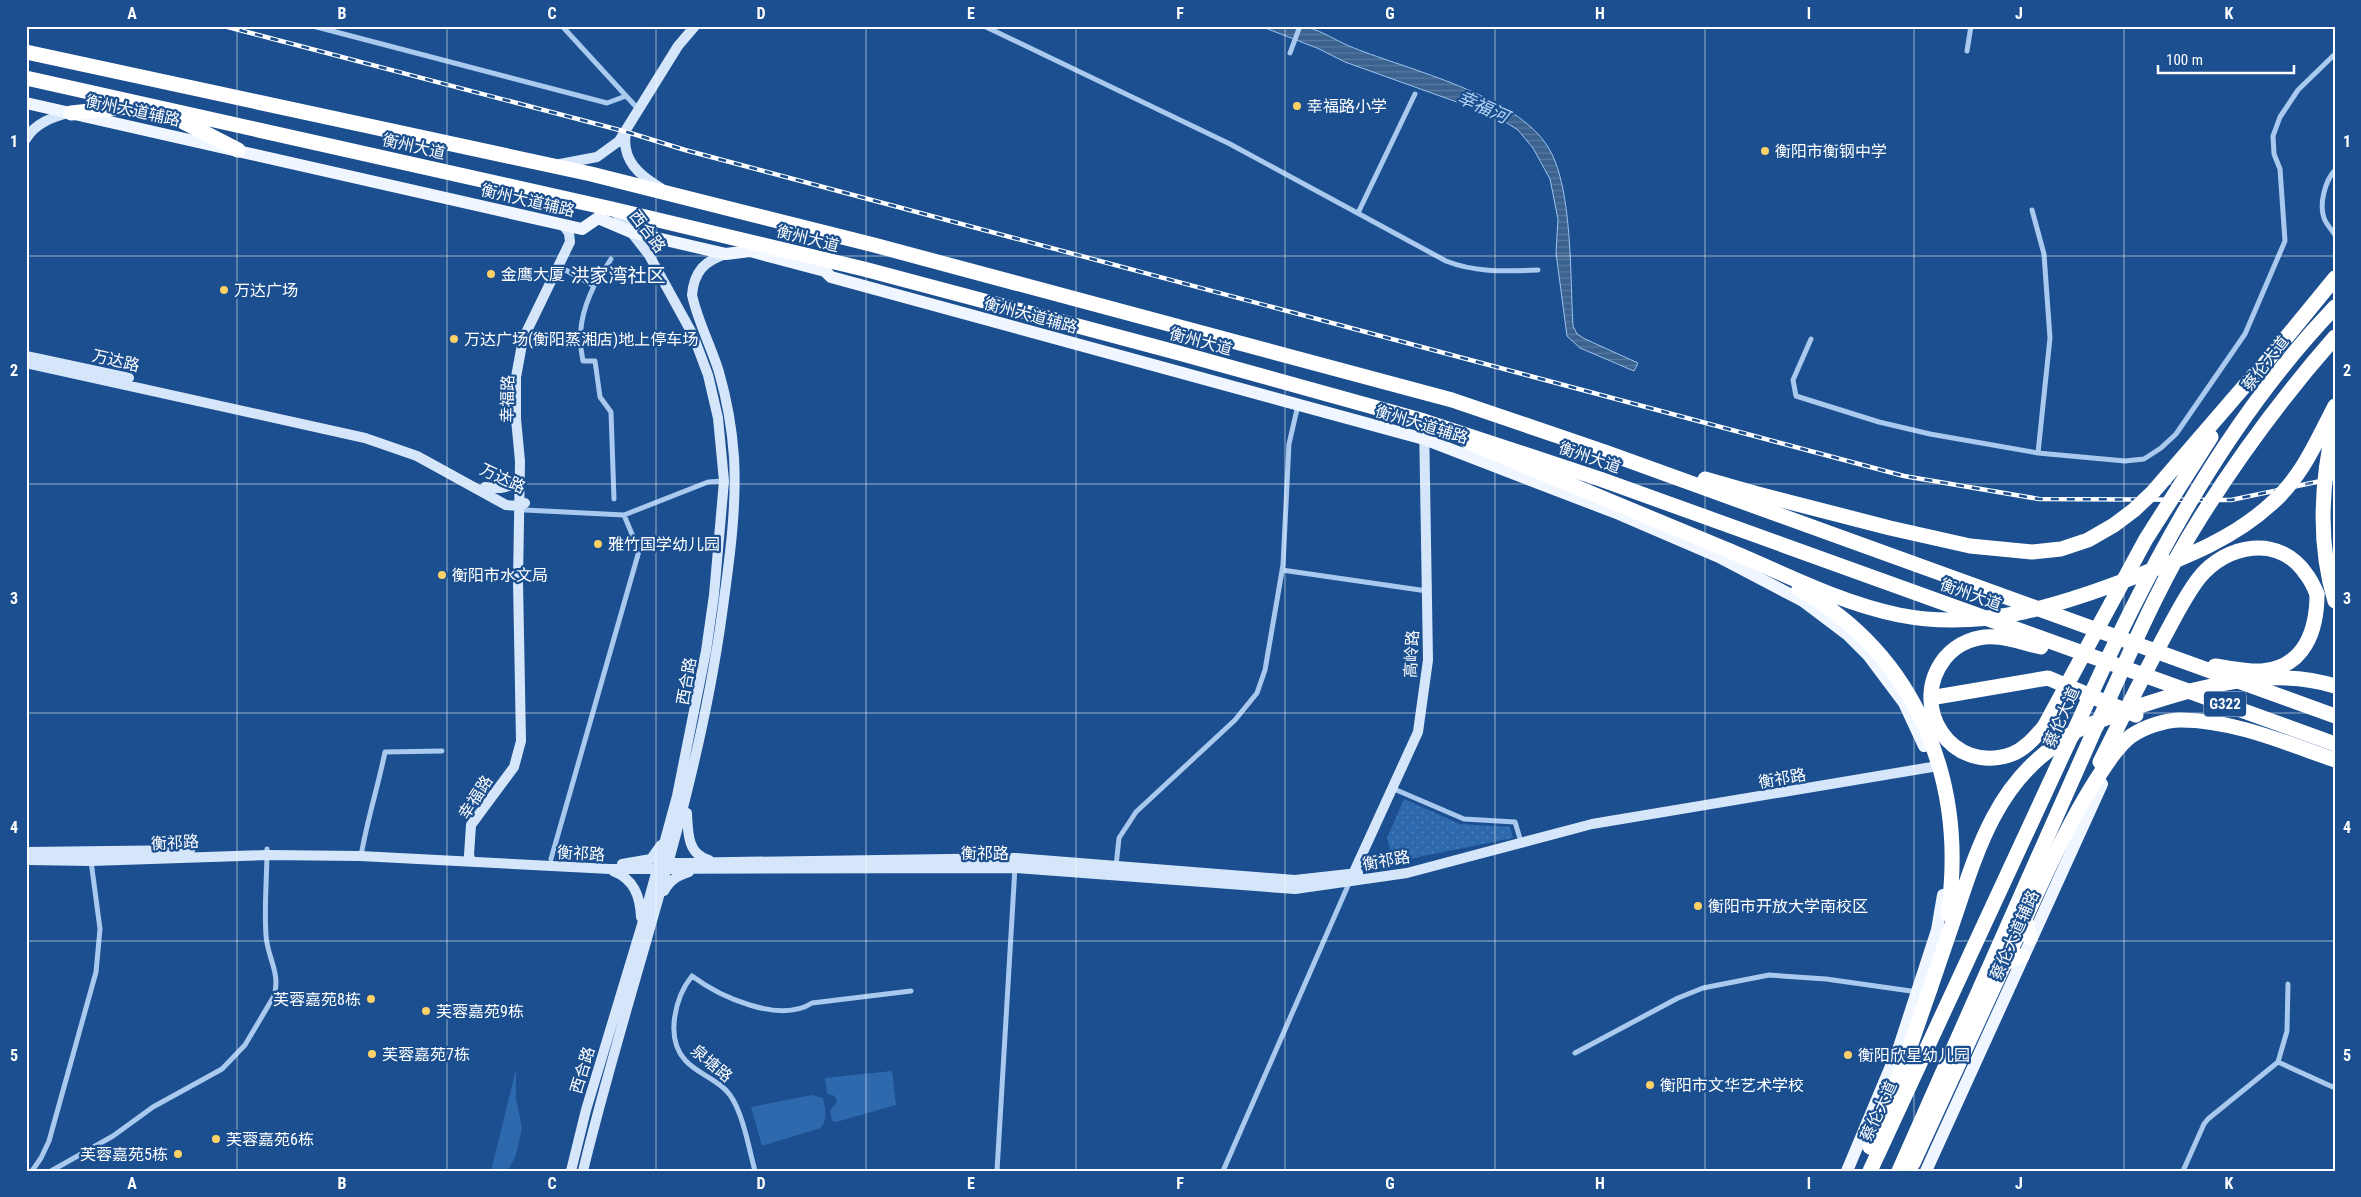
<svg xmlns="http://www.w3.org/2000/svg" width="2361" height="1197" font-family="'Roboto Condensed','Noto Sans SC',sans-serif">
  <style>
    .grass { fill: url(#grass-dots) }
    .garden { fill: #2e69ad }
    .water { fill: url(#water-rules); stroke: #9cc4f0 }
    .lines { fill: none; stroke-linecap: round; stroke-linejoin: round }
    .street { stroke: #a9c9ee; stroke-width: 5 }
    .secondary { stroke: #d6e6fa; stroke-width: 10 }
    .primary { stroke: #f0f6ff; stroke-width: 12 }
    .highway { stroke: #fff; stroke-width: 15 }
    .rail-casing { stroke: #fff; stroke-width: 4.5 }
    .rail { stroke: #1b4f8f; stroke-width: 2.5; stroke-dasharray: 8; stroke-linecap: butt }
    .highway-bridge { stroke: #fff; stroke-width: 15 }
    .grid { fill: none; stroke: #fff; stroke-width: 1; stroke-opacity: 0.55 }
    .poi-dot { fill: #ffd166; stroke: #1b4f8f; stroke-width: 2 }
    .labels { text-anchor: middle; stroke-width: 4.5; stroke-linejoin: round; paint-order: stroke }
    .shield { fill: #1b4f8f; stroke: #bbcadd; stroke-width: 1 }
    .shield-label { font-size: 15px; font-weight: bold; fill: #fff }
    .poi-label { font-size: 16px; fill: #fff; stroke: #1b4f8f; text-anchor: start }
    .street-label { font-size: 16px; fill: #fff; stroke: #1b4f8f }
    .water-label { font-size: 18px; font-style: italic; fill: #b5d3f5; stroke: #1b4f8f }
    .quarter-label { font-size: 19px; fill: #fff; stroke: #1b4f8f }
    .neatline { fill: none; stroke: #fff; stroke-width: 2 }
    .grid-label { font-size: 16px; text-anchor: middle; font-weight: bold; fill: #fff }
  </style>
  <defs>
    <pattern id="grass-dots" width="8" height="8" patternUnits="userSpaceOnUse" patternTransform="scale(1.25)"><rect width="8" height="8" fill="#2e69ad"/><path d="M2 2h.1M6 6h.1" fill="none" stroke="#4d80b9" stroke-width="1.8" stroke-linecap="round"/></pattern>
    <pattern id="water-rules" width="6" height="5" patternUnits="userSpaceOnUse" patternTransform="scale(1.25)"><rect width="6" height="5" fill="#3c6290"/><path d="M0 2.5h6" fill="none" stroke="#597aa1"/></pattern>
  </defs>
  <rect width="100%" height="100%" fill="#1b4f8f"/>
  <!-- grass -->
  <path class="grass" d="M1404 799 1460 824 1510 827 1513 838 1394 862 1387 838Z"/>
  <!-- garden -->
  <path class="garden" d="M516 1069V1098L522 1128 516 1155 508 1171H491Z
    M892 1071 896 1105 836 1122 832 1121 830 1110 837 1102 835 1096 827 1094 825 1078Z
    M812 1095 823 1098C825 1109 829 1119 820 1128L762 1146 751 1107Z"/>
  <!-- water -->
  <path class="water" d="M1260 26C1274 26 1292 23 1306 27 1323 31 1338 42 1354 48 1409 70 1516 95 1548 147 1573 186 1570 279 1573 326L1577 334 1585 339 1638 363 1634 371 1580 348 1567 336 1556 253 1558 219 1550 179 1533 148 1518 130 1496 116 1345 62 1317 48Z"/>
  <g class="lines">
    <!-- street -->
    <path class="street" d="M313 26 607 103 626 96
      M562 26 639 110
      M984 26 1230 144 1446 261C1476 273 1506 271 1538 270
      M1967 51 1971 26
      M1290 53 1300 26
      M2335 170C2325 181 2319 204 2324 218 2326 224 2332 230 2335 235
      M2032 210 2044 254 2050 338 2038 453
      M1358 213 1415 94
      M562 268 594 286C582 311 577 333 583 361H595L600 397 611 412 614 499
      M594 286 611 259
      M1811 339 1793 380 1796 396 1879 422 1930 434 2038 453 2125 461 2144 459 2161 448 2176 434 2245 334 2285 241 2280 169 2274 154 2273 136 2280 117 2298 90 2335 54
      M525 510 624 515 708 482 724 481
      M1282 570 1427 591
      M1394 789 1464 819 1515 822 1521 842
      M361 856C367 820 378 787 385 752L442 751
      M551 859 639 551 624 515
      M1116 866 1119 838 1136 812 1235 720 1257 693 1265 670 1283 565 1289 444 1298 405
      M1575 1053 1678 998 1703 988 1769 975 1826 979 1918 992
      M2278 1062 2335 1088
      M32 1171 41 1158 49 1141 96 972 100 929 91 861
      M51 1171 113 1136 153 1107 222 1069 245 1045 274 996C281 973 267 957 266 935 264 907 267 877 267 849
      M755 1171C749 1149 743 1113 730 1095 720 1080 697 1074 685 1060 665 1038 675 997 692 976 720 997 780 1024 812 1003L911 991
      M997 1171 1015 867
      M1223 1171 1350 881
      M2183 1171 2204 1124 2208 1119 2278 1062 2287 1031 2288 984"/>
    <!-- secondary -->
    <path class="secondary" d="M626 133C621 160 640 176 661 188
      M26 139C35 123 53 117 69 113
      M560 164 597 157 619 141 678 46 695 26
      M26 356 129 378
      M26 363 365 438 417 456 506 505 520 506 525 503
      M485 487C499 489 508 489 520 479
      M687 813C688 832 687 854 709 860
      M26 852 190 850
      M26 860 91 861 267 855 360 856 610 869 1015 868 1295 889 1407 873 1592 824 1932 767
      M471 861 469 855 471 825 514 767 521 741 518 581 520 461 516 419V377L523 339 570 242 569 233 563 225
      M667 863 1016 858 1295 880 1358 873
      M622 864 651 859 661 845
      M613 871C634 879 640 896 641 917
      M1353 874 1418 732 1428 660 1424 421
      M664 891C670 880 677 876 689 872
      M571 1171 586 1110 641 928 677 796 706 651 714 595 724 481 718 418 708 375 693 335 649 255 613 209
      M583 1171C628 985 696 805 722 614 729 563 737 509 734 457 732 428 727 400 719 372 711 346 698 322 692 295 694 272 704 261 726 254"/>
    <!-- primary -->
    <path class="primary" d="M26 103 582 229 598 218 631 232 726 254 750 251 825 271 831 277 1424 439 1619 514 1719 557 1803 601 1848 635 1868 655 1904 703 1924 746
      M1847 1171 1899 1047 1937 930 1943 895
      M1926 1171 2102 784"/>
    <!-- highway -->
    <path class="highway" d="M26 52 591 174 874 245 1452 400 1605 452 2335 716
      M26 78 612 209 864 269 1179 353 1424 421 1600 479 2335 744
      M71 113 137 106
      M170 115 238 150
      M1468 442 1730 551
      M1705 479 1754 493
      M2041 647C2027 644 2011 638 1996 637 1978 635 1957 643 1945 658 1907 706 1951 776 2012 754 2025 749 2034 738 2044 727
      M2215 666C2230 668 2246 672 2262 671 2305 667 2317 630 2317 594
      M1936 697 2048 678 2136 715
      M2025 919 2030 938
      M2005 963 2022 956
      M1870 1147 1905 1061 1930 989
      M1913 1163 2025 919
      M1870 1171 2070 739
      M1899 1171 2094 731"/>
    <!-- rail casing -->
    <g class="rail-casing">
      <path id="rail" d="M224 26 627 132 685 150 1904 476 2039 499 2231 500 2335 478"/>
    </g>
    <!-- rail -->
    <use href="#rail" class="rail"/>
    <!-- highway-bridge -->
    <path class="highway-bridge" d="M2249 383 2335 278
      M2335 421C2321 481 2317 542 2335 601
      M1754 493 1890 528 1970 546 2032 552 2061 549 2088 540 2114 525 2134 510 2153 492 2254 375
      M1730 551C1785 574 1840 603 1899 615 1985 632 2063 604 2142 574 2188 556 2234 538 2271 504 2302 477 2316 442 2335 406
      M1799 589C1918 656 1967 783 1948 914
      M2044 727 2146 539 2211 437
      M2096 727C2128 658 2158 585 2199 520 2239 456 2285 394 2335 337
      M2072 736C2140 584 2218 429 2335 307
      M2100 762C2121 720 2142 678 2164 637 2175 617 2185 596 2199 578 2226 544 2279 534 2306 574 2311 580 2314 587 2317 594
      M2025 919C2047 871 2068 824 2096 780 2106 765 2116 748 2131 736 2144 727 2165 720 2181 720 2233 720 2286 743 2335 760
      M1930 989C1939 962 1949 934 1958 907 1979 844 1999 784 2056 745 2063 740 2070 734 2078 730 2110 715 2147 703 2182 693 2232 680 2284 670 2335 686"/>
  </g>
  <!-- grid -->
  <path class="grid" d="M237 26V1171M447 26V1171M656 26V1171M866 26V1171M1076 26V1171M1285 26V1171M1495 26V1171M1705 26V1171M1914 26V1171M2124 26V1171M26 256H2335M26 484H2335M26 713H2335M26 941H2335"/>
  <!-- markers -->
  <g class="poi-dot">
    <circle cx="1297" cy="106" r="5"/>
    <circle cx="1765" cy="151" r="5"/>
    <circle cx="491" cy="274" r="5"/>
    <circle cx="224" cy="290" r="5"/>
    <circle cx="454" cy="339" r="5"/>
    <circle cx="598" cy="544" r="5"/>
    <circle cx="442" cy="575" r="5"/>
    <circle cx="1698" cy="906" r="5"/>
    <circle cx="371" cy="999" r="5"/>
    <circle cx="426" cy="1011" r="5"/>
    <circle cx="372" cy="1054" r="5"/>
    <circle cx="1848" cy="1055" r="5"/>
    <circle cx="1650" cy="1085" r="5"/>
    <circle cx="216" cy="1139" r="5"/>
    <circle cx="178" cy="1154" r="5"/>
  </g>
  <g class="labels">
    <!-- shield labels -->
    <rect class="shield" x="2204" y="691.5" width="42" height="25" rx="4"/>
    <g class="shield-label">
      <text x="2225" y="709">G322</text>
    </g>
    <!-- poi labels -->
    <g class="poi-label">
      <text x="1307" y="112">幸福路小学</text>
      <text x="1775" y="157">衡阳市衡钢中学</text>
      <text x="501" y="280">金鹰大厦</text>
      <text x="234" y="296">万达广场</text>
      <text x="464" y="345">万达广场(衡阳蒸湘店)地上停车场</text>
      <text x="608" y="550">雅竹国学幼儿园</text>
      <text x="452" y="581">衡阳市水文局</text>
      <text x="1708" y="912">衡阳市开放大学南校区</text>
      <text x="361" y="1005" text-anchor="end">芙蓉嘉苑8栋</text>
      <text x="436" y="1017">芙蓉嘉苑9栋</text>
      <text x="382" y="1060">芙蓉嘉苑7栋</text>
      <text x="1858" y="1061">衡阳欣星幼儿园</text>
      <text x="1660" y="1091">衡阳市文华艺术学校</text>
      <text x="226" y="1145">芙蓉嘉苑6栋</text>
      <text x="168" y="1160" text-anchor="end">芙蓉嘉苑5栋</text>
    </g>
    <!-- street labels -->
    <g class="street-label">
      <text transform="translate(133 110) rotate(12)" y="6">衡州大道辅路</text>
      <text transform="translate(414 146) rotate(13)" y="6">衡州大道</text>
      <text transform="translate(528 200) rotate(13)" y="6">衡州大道辅路</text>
      <text transform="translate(648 231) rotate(53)" y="6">西合路</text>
      <text transform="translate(808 238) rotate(14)" y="6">衡州大道</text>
      <text transform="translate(1031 315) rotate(15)" y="6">衡州大道辅路</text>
      <text transform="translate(1201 341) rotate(15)" y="6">衡州大道</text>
      <text transform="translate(116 360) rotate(13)" y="6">万达路</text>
      <text transform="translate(2265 363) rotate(-52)" y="6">蔡伦大道</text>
      <text transform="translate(507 399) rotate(-89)" y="6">幸福路</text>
      <text transform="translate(1422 424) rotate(17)" y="6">衡州大道辅路</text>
      <text transform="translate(1590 457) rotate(19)" y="6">衡州大道</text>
      <text transform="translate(503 478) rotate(25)" y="6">万达路</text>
      <text transform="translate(1971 594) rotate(20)" y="6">衡州大道</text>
      <text transform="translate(1411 654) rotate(-87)" y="6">高岭路</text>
      <text transform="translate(686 681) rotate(-80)" y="6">西合路</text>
      <text transform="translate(2061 717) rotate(-66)" y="6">蔡伦大道</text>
      <text transform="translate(1782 778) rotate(-10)" y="6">衡祁路</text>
      <text transform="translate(475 797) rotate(-57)" y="6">幸福路</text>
      <text transform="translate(175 842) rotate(-3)" y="6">衡祁路</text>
      <text transform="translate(581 853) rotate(3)" y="6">衡祁路</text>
      <text x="985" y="859">衡祁路</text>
      <text transform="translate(1386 860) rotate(-10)" y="6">衡祁路</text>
      <text transform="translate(2014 935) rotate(-66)" y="6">蔡伦大道辅路</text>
      <text transform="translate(712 1063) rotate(40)" y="6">泉塘路</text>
      <text transform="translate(582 1070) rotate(-73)" y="6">西合路</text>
      <text transform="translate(1878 1111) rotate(-65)" y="6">蔡伦大道</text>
    </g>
    <!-- water labels -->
    <g class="water-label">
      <text transform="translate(1483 107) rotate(24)" y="6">幸福河</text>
    </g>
    <!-- quarter labels -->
    <g class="quarter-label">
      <text x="618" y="282">洪家湾社区</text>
    </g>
  </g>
  <!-- border -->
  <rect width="2361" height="1197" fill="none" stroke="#1b4f8f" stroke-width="55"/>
  <!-- scale -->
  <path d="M2158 65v8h136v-8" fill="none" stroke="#ffffff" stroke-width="2.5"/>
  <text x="2166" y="65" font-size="15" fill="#ffffff" stroke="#1b4f8f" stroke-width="4" paint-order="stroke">100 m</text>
  <rect x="28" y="28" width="2306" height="1142" class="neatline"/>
  <g class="grid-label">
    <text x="132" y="19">A</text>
    <text x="342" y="19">B</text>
    <text x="552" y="19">C</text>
    <text x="761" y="19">D</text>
    <text x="971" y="19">E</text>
    <text x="1180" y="19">F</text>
    <text x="1390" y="19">G</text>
    <text x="1600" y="19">H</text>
    <text x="1809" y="19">I</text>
    <text x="2019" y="19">J</text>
    <text x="2229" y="19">K</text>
    <text x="14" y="147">1</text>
    <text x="2347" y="147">1</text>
    <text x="14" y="376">2</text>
    <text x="2347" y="376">2</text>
    <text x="14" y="604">3</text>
    <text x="2347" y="604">3</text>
    <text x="14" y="833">4</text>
    <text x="2347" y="833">4</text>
    <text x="14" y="1061">5</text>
    <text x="2347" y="1061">5</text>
    <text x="132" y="1189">A</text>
    <text x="342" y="1189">B</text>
    <text x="552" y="1189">C</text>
    <text x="761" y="1189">D</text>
    <text x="971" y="1189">E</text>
    <text x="1180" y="1189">F</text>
    <text x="1390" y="1189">G</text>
    <text x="1600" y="1189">H</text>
    <text x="1809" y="1189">I</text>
    <text x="2019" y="1189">J</text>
    <text x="2229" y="1189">K</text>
  </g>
</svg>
